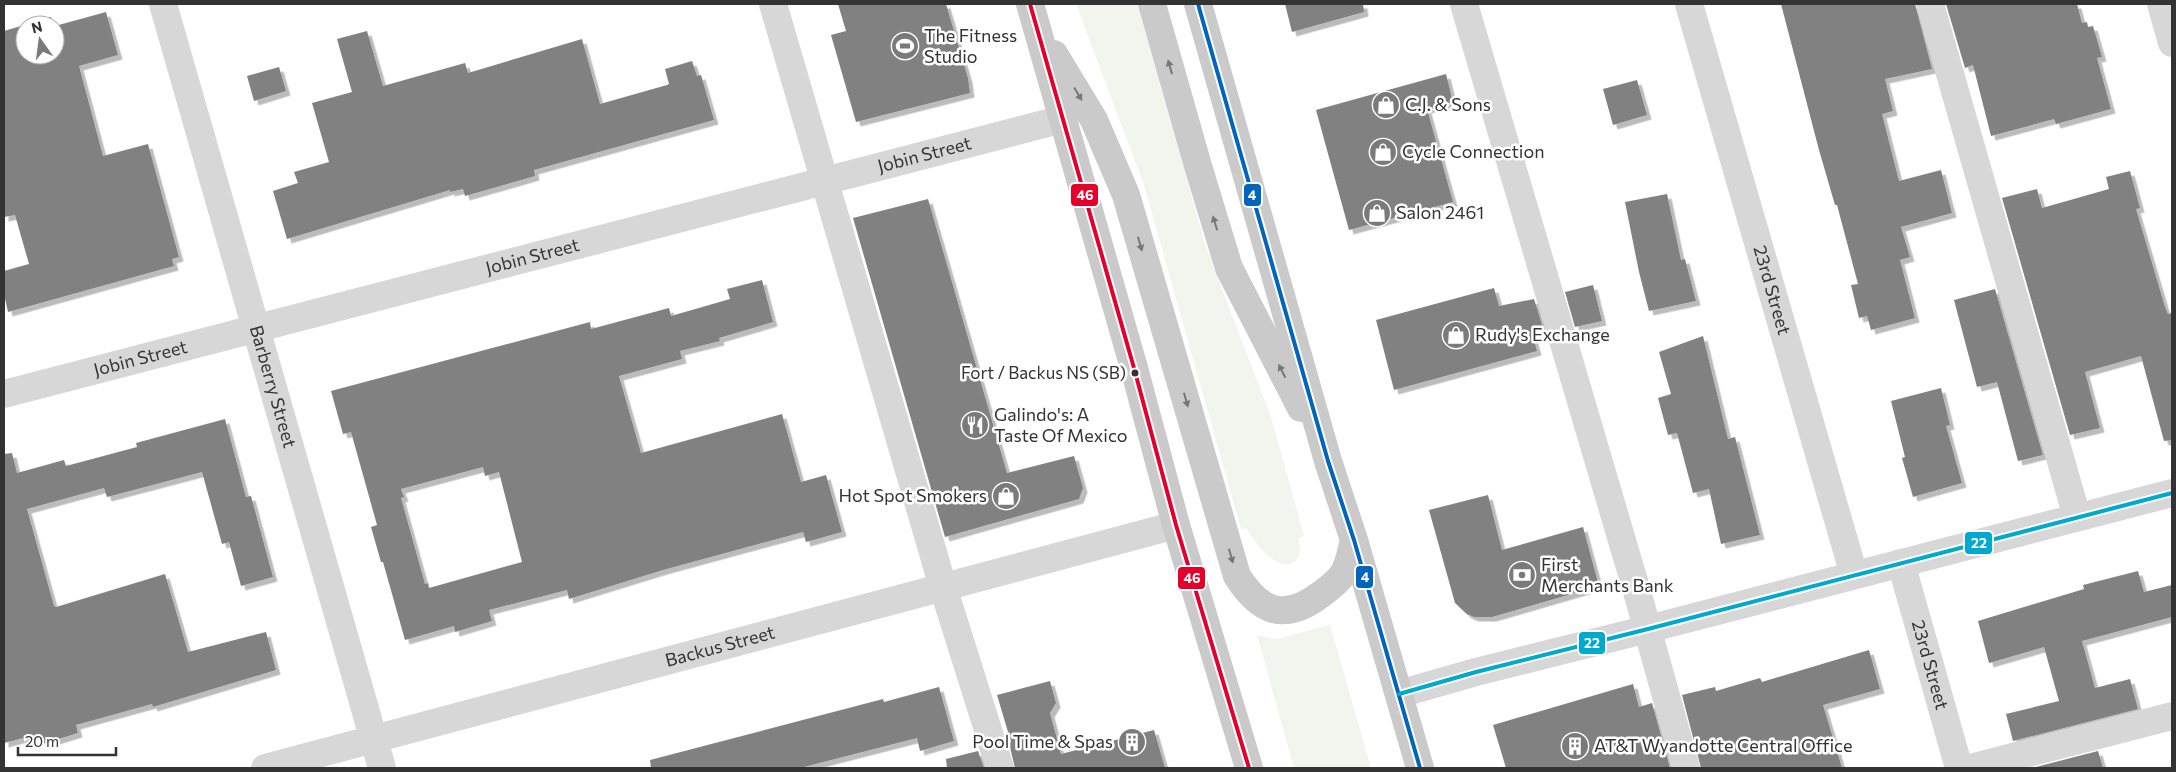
<svg xmlns="http://www.w3.org/2000/svg" width="2176" height="772" font-family="Commissioner,sans-serif">
  <style>
    .green { fill: #f1f5ed }
    .building { fill: #818181; fill-rule: evenodd; filter: url(#shadow) }
    .lines { fill: none; stroke-linecap: round; stroke-linejoin: round }
    .minor { stroke: #d7d7d7; stroke-width: 28 }
    .major { stroke: #cacaca; stroke-width: 28 }
    .bus-1-casing { stroke: #fff; stroke-width: 8 }
    .bus-2-casing { stroke: #fff; stroke-width: 8 }
    .bus-3-casing { stroke: #fff; stroke-width: 8 }
    .bus-1 { stroke: #e4002b; stroke-width: 4 }
    .bus-2 { stroke: #0065bd; stroke-width: 4 }
    .bus-3 { stroke: #00a9ce; stroke-width: 4 }
    .oneway { fill: #777 }
    .bus-dot { fill: #333; stroke: #fff; stroke-width: 2 }
    .labels { text-anchor: middle; stroke-width: 5; stroke-linejoin: round; paint-order: stroke }
    .bus-label { font-size: 17px; fill: #333; stroke: #fff; text-anchor: end }
    .poi-label { font-size: 18px; fill: #333; stroke: #fff; text-anchor: start }
    .street-label { font-size: 18px; fill: #333; stroke: #fff }
    .line-badge { stroke: #fff; stroke-width: 2 }
    .badge-label { font-size: 14px; text-anchor: middle; font-weight: bold; fill: #fff }
  </style>
  <defs>
    <filter id="shadow"><feDropShadow dx="4.5" dy="4.5" stdDeviation="0" flood-color="#0004"/></filter>
  </defs>
  <rect width="100%" height="100%" fill="#fff"/>
  <!-- green -->
  <path class="green" d="M1076 4H1137L1206 247 1272 420 1304 536 1298 538C1300 545 1302 555 1296 560 1279 577 1254 541 1246 528L1241 529 1144 185Z
    M1330 625 1371 768H1294L1257 635 1277 639Z"/>
  <!-- building -->
  <path class="building" d="M838 4H946L968 78 970 93 856 122 831 35 846 31Z
    M1285 4H1363L1364 12 1292 32Z
    M1781 4H1915L1932 69 1885 79 1893 111 1882 114 1899 181 1941 170 1952 213 1901 227 1910 257 1900 260 1915 318 1871 330 1867 316 1859 318 1851 285 1858 284 1837 205H1835L1819 150Z
    M1946 4H2077L2082 23 2087 22 2088 27 2093 26 2102 57 2097 58 2111 109 2056 124 2054 119 1991 136 1973 65 1965 68Z
    M106 12 118 55 79 66 103 156 148 144 179 257 172 259 174 266 8 312 4 294V271L29 264 15 215 4 217V31L51 17 53 25H25V55H55V26Z
    M367 31 383 86 465 63 468 73 582 39 600 104 667 85 669 84 665 69 692 61 697 76 701 75 714 120 534 170 535 176 465 196 463 189 450 192V190L287 239 273 191 298 183 294 172 329 162 312 103 352 92 337 39Z
    M279 67 286 91 254 101 247 76Z
    M1446 74 1453 102 1427 109 1453 202 1349 230 1316 110Z
    M1637 80 1647 115 1613 125 1603 89Z
    M2130 171 2140 208 2136 209 2165 307 2168 314 2172 313V440L2164 441 2141 356 2085 372 2100 428 2070 435 2002 198 2037 189 2042 208 2109 189 2106 177Z
    M1667 194 1681 260 1685 259 1696 301 1649 311 1639 272 1625 202Z
    M928 199 1007 473 1074 456 1083 488 1079 499 945 537 853 218Z
    M762 280 773 322 719 338 720 341 680 351 682 359 619 376 641 453 782 414 801 482 826 475 842 532 806 542 803 532 663 570 569 599 567 590 489 610 492 621 455 632 454 626 405 640 383 562H381L371 527 377 525 351 432 343 434 331 391 590 322 591 329 669 308 671 316 730 299 727 289ZM483 467 485 476 499 472 522 562 429 588 428 583 425 584 401 498 404 497 401 489Z
    M1593 285 1602 321 1575 327 1565 292Z
    M1494 288 1499 306 1534 299 1545 334 1533 336 1537 351 1394 390 1376 320Z
    M1995 289 2043 455 2018 461 1997 382 1977 387 1954 300Z
    M1703 336 1728 439 1735 437 1760 535 1721 544 1709 489 1693 493 1677 433 1668 435 1658 398 1671 394 1659 352Z
    M1941 388 1950 425 1946 426 1962 483 1913 497 1902 458 1905 457 1891 401Z
    M225 419 246 497 251 496 273 577 241 586 229 542 222 544 202 472 107 497 104 488 27 509 54 606 56 607 165 574 188 652 266 632 276 670 153 707 152 704 76 725 78 733 42 744 39 734 4 743V454L12 453 17 473 64 460 66 466 137 447 136 443Z
    M1488 495 1502 550 1583 527 1599 586 1492 617H1474L1467 614 1455 603 1429 510Z
    M2138 571 2144 592 2172 585V617L2082 641 2095 688 2130 679 2138 709 2013 741 2006 714 2059 701 2044 647 1989 663 1978 621 2084 589 2083 585Z
    M1869 650 1880 689 1823 705 1842 768H1701L1682 695 1715 687 1716 691 1760 678 1762 682Z
    M1050 681 1056 703 1050 713 1061 754 1154 730 1165 768H1015L1009 743 1011 742 997 695Z
    M1633 684 1639 707 1652 703 1670 768H1506L1493 725Z
    M939 687 954 741 920 751 917 738 800 768H651L650 760 883 699 884 702Z
    M978 751 984 768H947L946 759Z
    M2098 751 2103 768H2032Z"/>
  <g class="lines">
    <!-- minor -->
    <g class="minor">
      <path id="s1" d="M163 4 382 768"/>
      <path d="M773 4 943 587 1000 768"/>
      <path d="M1464 4 1636 588 1686 768"/>
      <path id="s2" d="M1689 4 1854 575"/>
      <path d="M1930 4 2077 517"/>
      <path d="M2161 4 2172 43"/>
      <path id="s3" d="M4 394 1063 119"/>
      <path id="s4" d="M1901 563 1959 768"/>
      <path d="M1399 694 1476 672 1648 629 2172 493"/>
      <path id="s5" d="M265 768 1176 525"/>
      <path d="M1970 768 2172 716"/>
    </g>
    <!-- major -->
    <path class="major" d="M1030 4 1134 368 1176 525 1249 768
      M1152 4 1198 166 1229 268 1301 408
      M1198 4 1328 461 1354 540 1420 768
      M1054 54 1094 120 1126 195 1237 576C1260 612 1284 622 1320 595 1328 589 1337 583 1343 574 1349 565 1351 551 1354 540"/>
    <!-- bus-1 casing -->
    <g class="bus-1-casing">
      <path id="bus-1" d="M1030 4 1134 368 1176 525 1249 768"/>
    </g>
    <!-- bus-2 casing -->
    <g class="bus-2-casing">
      <path id="bus-2" d="M1198 4 1328 461 1354 540 1420 768"/>
    </g>
    <!-- bus-3 casing -->
    <g class="bus-3-casing">
      <path id="bus-3" d="M1399 694 1476 672 1648 629 2172 493"/>
    </g>
    <!-- bus-1 -->
    <use href="#bus-1" class="bus-1"/>
    <!-- bus-2 -->
    <use href="#bus-2" class="bus-2"/>
    <!-- bus-3 -->
    <use href="#bus-3" class="bus-3"/>
  </g>
  <!-- one-way arrows -->
  <defs><path id="oneway-solid" d="M-6-.8H1V-3.2L6.5 0L1 3.2V.8H-6Z" transform="scale(1.25)"/></defs>
  <g class="oneway">
    <use href="#oneway-solid" transform="translate(1170 67) rotate(-106)"/>
    <use href="#oneway-solid" transform="translate(1078 94) rotate(59)"/>
    <use href="#oneway-solid" transform="translate(1215 223) rotate(-107)"/>
    <use href="#oneway-solid" transform="translate(1140 244) rotate(74)"/>
    <use href="#oneway-solid" transform="translate(1282 371) rotate(-117)"/>
    <use href="#oneway-solid" transform="translate(1186 400) rotate(74)"/>
    <use href="#oneway-solid" transform="translate(1231 556) rotate(74)"/>
  </g>
  <!-- icons -->
  <defs>
    <g id="stadium-disc" transform="scale(1.4375)"><circle r="9.5" fill="#7a7a7a" stroke="#fff"/><path d="M0-5a6.5 5 0 1 0 0 10a6.5 5 0 1 0 0-10ZM-3.5-1.8h7v3.6h-7Z" fill="#fff"/></g>
    <g id="shop-disc" transform="scale(1.4375)"><circle r="9.5" fill="#7a7a7a" stroke="#fff"/><path d="M-5-2.5h2.3a2.7 3.5 0 0 1 5.4 0H5L5.5 6h-11ZM-1.5-2.5h3a1.5 2.3 0 0 0-3 0Z" fill="#fff"/></g>
    <g id="restaurant-disc" transform="scale(1.4375)"><circle r="9.5" fill="#7a7a7a" stroke="#fff"/><path d="M-5-6h1v4h1v-4h1v4h1v-4h1v5L-1.5 .5V6h-2V.5L-5-1ZM5-6V6H3V1.5H1.5Q1.5-4 5-6Z" fill="#fff"/></g>
    <g id="bank-disc" transform="scale(1.4375)"><circle r="9.5" fill="#7a7a7a" stroke="#fff"/><path d="M-6-4H6V4H-6ZM0-2.3a2.3 2.3 0 1 0 0 4.6a2.3 2.3 0 1 0 0-4.6Z" fill="#fff"/></g>
    <g id="building-disc" transform="scale(1.4375)"><circle r="9.5" fill="#7a7a7a" stroke="#fff"/><path d="M-4-6H4V6H1V3H-1V6H-4ZM-2.5-4.3h1.7v1.8h-1.7ZM.8-4.3h1.7v1.8H.8ZM-2.5-1h1.7V.8h-1.7ZM.8-1h1.7V.8H.8Z" fill="#fff"/></g>
  </defs>
  <g fill-rule="evenodd">
    <use href="#stadium-disc" x="905" y="46"/>
    <use href="#shop-disc" x="1386" y="105"/>
    <use href="#shop-disc" x="1383" y="152"/>
    <use href="#shop-disc" x="1377" y="213"/>
    <use href="#shop-disc" x="1456" y="335"/>
    <use href="#restaurant-disc" x="975" y="425"/>
    <use href="#shop-disc" x="1006" y="496"/>
    <use href="#bank-disc" x="1522" y="575"/>
    <use href="#building-disc" x="1132" y="742"/>
    <use href="#building-disc" x="1575" y="746"/>
  </g>
  <!-- markers -->
  <circle class="bus-dot" cx="1135" cy="373" r="4.5"/>
  <g class="labels">
    <!-- bus labels -->
    <g class="bus-label">
      <text x="1126" y="379">Fort / Backus NS (SB)</text>
    </g>
    <!-- poi labels -->
    <g class="poi-label">
      <text x="924" y="42">The Fitness<tspan x="924" dy="21">Studio</tspan></text>
      <text x="1405" y="111">C.J. &amp; Sons</text>
      <text x="1402" y="158">Cycle Connection</text>
      <text x="1396" y="219">Salon 2461</text>
      <text x="1475" y="341">Rudy's Exchange</text>
      <text x="994" y="421">Galindo's: A<tspan x="994" dy="21">Taste Of Mexico</tspan></text>
      <text x="987" y="502" text-anchor="end">Hot Spot Smokers</text>
      <text x="1541" y="571">First<tspan x="1541" dy="21">Merchants Bank</tspan></text>
      <text x="1113" y="748" text-anchor="end">Pool Time &amp; Spas</text>
      <text x="1594" y="752">AT&amp;T Wyandotte Central Office</text>
    </g>
    <!-- street labels -->
    <g class="street-label">
      <text dy="6" stroke="none"><textPath href="#s3" startOffset="951">Jobin Street</textPath></text>
      <text dy="6" stroke="none"><textPath href="#s3" startOffset="546">Jobin Street</textPath></text>
      <text dy="6" stroke="none"><textPath href="#s2" startOffset="298">23rd Street</textPath></text>
      <text dy="6" stroke="none"><textPath href="#s3" startOffset="141">Jobin Street</textPath></text>
      <text dy="6" stroke="none"><textPath href="#s1" startOffset="398">Barberry Street</textPath></text>
      <text dy="6" stroke="none"><textPath href="#s5" startOffset="471">Backus Street</textPath></text>
      <text dy="6" stroke="none"><textPath href="#s4" startOffset="106">23rd Street</textPath></text>
    </g>
  </g>
  <g class="line-badge">
    <rect x="1070" y="183" width="29" height="24" rx="5" fill="#e4002b"/>
    <rect x="1243" y="183" width="19" height="24" rx="5" fill="#0065bd"/>
    <rect x="1964" y="531" width="29" height="24" rx="5" fill="#00a9ce"/>
    <rect x="1355" y="565" width="19" height="24" rx="5" fill="#0065bd"/>
    <rect x="1177" y="566" width="29" height="24" rx="5" fill="#e4002b"/>
    <rect x="1578" y="631" width="28" height="24" rx="5" fill="#00a9ce"/>
  </g>
  <g class="badge-label">
    <text x="1085" y="200">46</text>
    <text x="1252" y="200">4</text>
    <text x="1979" y="548">22</text>
    <text x="1365" y="582">4</text>
    <text x="1192" y="583">46</text>
    <text x="1592" y="648">22</text>
  </g>
  <!-- border -->
  <rect width="2176" height="772" fill="none" stroke="#333333" stroke-width="10"/>
  <!-- north arrow -->
  <g transform="translate(40 40) rotate(346)"><circle r="24" fill="#ffffff" stroke="#adadad"/>
  <path d="M0-4L9 19L0 12L-9 19Z" fill="#7a7a7a"/>
  <text y="-8" font-size="14" font-weight="bold" text-anchor="middle" fill="#333333">N</text>
  </g>
  <!-- scale -->
  <path d="M18 747v8h98v-8" fill="none" stroke="#333333" stroke-width="2.5"/>
  <text x="25" y="747" font-size="15" fill="#333333" stroke="#ffffff" stroke-width="4" paint-order="stroke">20 m</text>
</svg>
